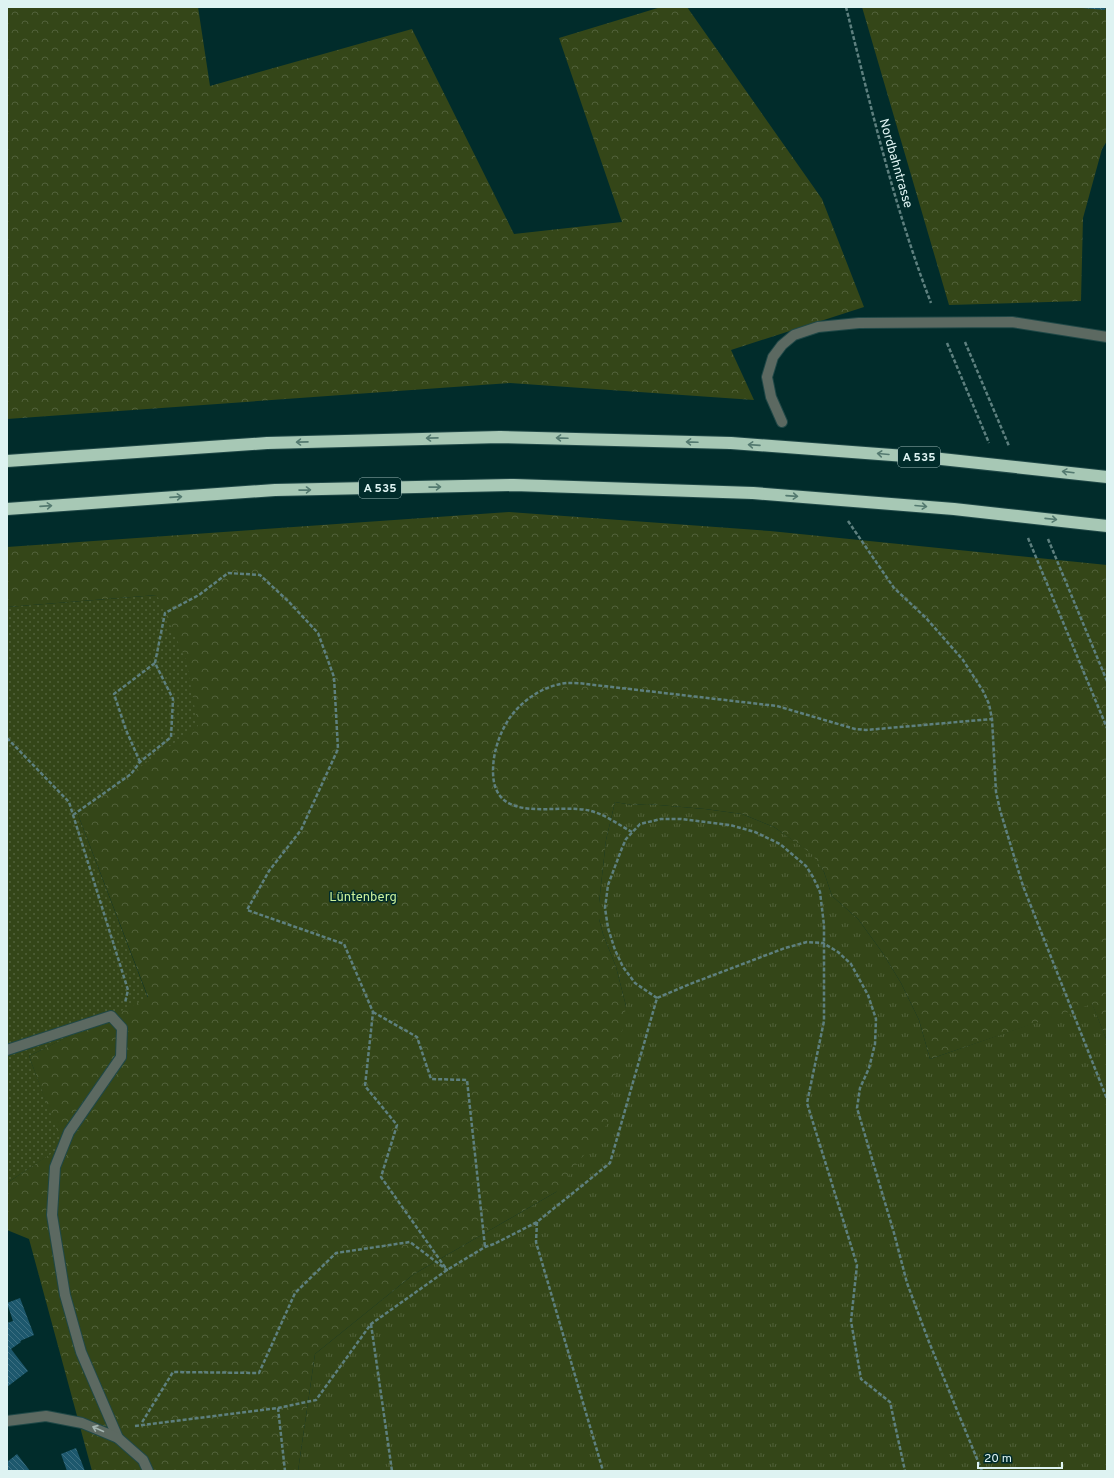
<svg xmlns="http://www.w3.org/2000/svg" width="1114" height="1478" font-family="Overpass,sans-serif">
  <style>
    .grass { fill: url(#grass-tufts) }
    .forest { fill: url(#forest-crowns) }
    .garden { fill: url(#garden-dots) }
    .building { fill: url(#building-back-hatch) }
    .lines { fill: none; stroke-linecap: round; stroke-linejoin: round }
    .service-casing { stroke: #204847; stroke-width: 12 }
    .minor-casing { stroke: #204847; stroke-width: 12 }
    .motorway-casing { stroke: #204847; stroke-width: 14 }
    .path { stroke: #5e807f; stroke-width: 2.5; stroke-dasharray: 4 2; stroke-linecap: butt }
    .service { stroke: #5c6961; stroke-width: 10 }
    .minor { stroke: #5c6961; stroke-width: 10 }
    .motorway { stroke: #a7c8b5; stroke-width: 12 }
    .motorway-bridge-casing { stroke: #204847; stroke-width: 14; stroke-linecap: butt }
    .motorway-bridge { stroke: #a7c8b5; stroke-width: 12 }
    .oneway { stroke: #547a70 }
    .oneway2 { stroke: #a4b5b1 }
    .labels { text-anchor: middle; stroke-width: 3; stroke-linejoin: round; paint-order: stroke }
    .shield { fill: #012c2b; stroke: #9cb7b6; stroke-width: 1 }
    .shield-label { font-size: 12px; font-weight: bold; fill: #def3f2 }
    .street-label { font-size: 13px; fill: #def3f2; stroke: #012c2b }
    .park-label { font-size: 13px; fill: #ccf19c; stroke: #012c2b }
  </style>
  <defs>
    <pattern id="grass-tufts" width="24" height="20" patternUnits="userSpaceOnUse"><rect width="24" height="20" fill="#344618"/><path d="M3 7l-1-3M5 7V3M7 7l1-3M15 17l-1-3M17 17v-4M19 17l1-3" fill="none" stroke="#51613a"/></pattern>
    <pattern id="forest-crowns" width="20" height="18" patternUnits="userSpaceOnUse"><rect width="20" height="18" fill="#344618"/><path d="M2 6a3 3 0 1 1 6 0M12 15a3 3 0 1 1 6 0" fill="none" stroke="#51613a"/></pattern>
    <pattern id="garden-dots" width="8" height="8" patternUnits="userSpaceOnUse"><rect width="8" height="8" fill="#344618"/><path d="M2 2h.1M6 6h.1" fill="none" stroke="#51613a" stroke-width="1.8" stroke-linecap="round"/></pattern>
    <pattern id="building-back-hatch" width="6" height="6" patternUnits="userSpaceOnUse"><rect width="6" height="6" fill="#1d586d"/><path d="M-1 5l2 2M0 0l6 6M5-1l2 2" fill="none" stroke="#3d7082"/></pattern>
  </defs>
  <rect width="100%" height="100%" fill="#012c2b"/>
  <!-- grass -->
  <path class="grass" d="M615 802 632 805 647 804 705 809 742 814 774 827 813 854 824 872 832 896 858 919 882 952 901 983 919 1020 930 1059 1092 1003 1107 1041V1471H298L315 1354 414 1274 556 1192 626 1006 616 967 603 934 599 919V903L606 840Z"/>
  <!-- forest -->
  <path class="forest" d="M7 7H198L210 86 412 29 514 234 622 222 559 38 661 7H687L822 199 864 307 731 350 754 400 510 383 7 419Z
    M862 7H1107V141L1102 149 1083 218 1081 301 949 305Z
    M509 512 770 531 1107 565V1041L1092 1004 930 1059 919 1020 901 983 882 952 858 919 832 896 824 872 812 854 774 827 742 814 705 809 647 804 632 805 615 802 606 840 599 903V919L603 934 616 967 626 1006 608 1123 556 1192 414 1274 315 1354 298 1471H92L29 1239 7 1230V1183L62 1146 29 1056 148 997 77 812 157 595 7 607V547Z"/>
  <!-- garden -->
  <path class="garden" d="M157 595 186 660 198 726 77 812 148 998 29 1056 63 1146 7 1183V607Z"/>
  <!-- building -->
  <path class="building" d="M1082 7H1106L1105 10 1082 8Z
    M20 1298 34 1335 20 1341 21 1342 11 1349 28 1371 7 1387V1323L13 1321 7 1303Z
    M76 1448 85 1471H67L61 1454Z
    M17 1454 30 1471H7V1462Z"/>
  <g class="lines">
    <!-- service casing -->
    <g class="service-casing">
      <path id="service" d="M782 422 771 397 767 377 773 357 782 345 794 335 818 327 859 323 1012 322 1107 337
        M7 1050 111 1016 122 1028 121 1057 69 1132 55 1167 52 1215 65 1295 81 1352 118 1438"/>
    </g>
    <!-- minor casing -->
    <g class="minor-casing">
      <path id="minor" d="M7 1421 46 1416 82 1423 118 1438 143 1460 148 1471"/>
    </g>
    <!-- motorway casing -->
    <g class="motorway-casing">
      <path id="motorway" d="M7 461 267 443 500 437 731 443
        M7 509 275 490 514 485 753 493"/>
    </g>
    <!-- path -->
    <path class="path" d="M846 7C871 107 894 207 931 303
      M965 342 1009 446
      M947 343 989 443
      M848 521 894 588 926 618 963 660 983 691 989 704 992 719 996 792 1000 810 1023 886 1107 1099
      M1028 538 1107 728
      M1048 539 1107 681
      M7 738 69 802 128 990 125 1003
      M140 762 126 730 114 694 155 663
      M73 815 131 774 140 762 171 737 173 699 155 663 165 613 199 595 228 573 260 575 289 602 318 633 334 677 338 749 301 830 269 871 247 910 344 944 373 1012 365 1086 397 1125 381 1177 447 1270 410 1242 336 1253 295 1293 259 1373 173 1372 141 1424
      M632 832C619 825 606 815 591 811 557 802 493 827 493 771 493 752 500 731 511 716 524 699 545 685 567 683 573 683 580 683 586 684L777 706 855 729 866 730 992 719
      M657 998 635 983 623 967 615 950 608 928 605 908 608 885 622 848 626 839 640 824 661 819H681L730 825 755 832 780 844 806 866 813 877 820 892 824 925V1021L807 1103 857 1265 851 1321 861 1379 890 1402 905 1471
      M373 1012 417 1037 431 1079 467 1080 485 1247
      M537 1222 536 1242 603 1471
      M371 1324 392 1471
      M278 1408 285 1471
      M135 1426 278 1408 316 1400 371 1324 447 1270 485 1247 494 1244 537 1222 610 1163 657 998 690 984 785 948 807 942 823 943 838 952 851 964 868 995 876 1019 875 1044 869 1068 860 1088 857 1108 894 1233 907 1283 929 1342 982 1471"/>
    <!-- service -->
    <use href="#service" class="service"/>
    <!-- minor -->
    <use href="#minor" class="minor"/>
    <!-- motorway -->
    <use href="#motorway" class="motorway"/>
    <!-- motorway-bridge casing -->
    <g class="motorway-bridge-casing">
      <path id="motorway-bridge" d="M731 443 932 458 1107 477
        M753 493 954 509 1107 526"/>
    </g>
    <!-- motorway-bridge -->
    <use href="#motorway-bridge" class="motorway-bridge"/>
  </g>
  <!-- one-way arrows -->
  <defs><path id="oneway-shaft" d="M-6 0H5M1.5-3L5.5 0L1.5 3" fill="none" stroke-width="1.6" stroke-linecap="round" stroke-linejoin="round"/></defs>
  <g class="oneway">
    <use href="#oneway-shaft" transform="translate(432 438) rotate(179)"/>
    <use href="#oneway-shaft" transform="translate(562 438) rotate(-178)"/>
    <use href="#oneway-shaft" transform="translate(302 442) rotate(179)"/>
    <use href="#oneway-shaft" transform="translate(692 442) rotate(-178)"/>
    <use href="#oneway-shaft" transform="translate(754 445) rotate(-176)"/>
    <use href="#oneway-shaft" transform="translate(883 454) rotate(-175)"/>
    <use href="#oneway-shaft" transform="translate(1068 472) rotate(-173)"/>
    <use href="#oneway-shaft" transform="translate(435 487) rotate(-1)"/>
    <use href="#oneway-shaft" transform="translate(305 490) rotate(-1)"/>
    <use href="#oneway-shaft" transform="translate(792 496) rotate(4)"/>
    <use href="#oneway-shaft" transform="translate(176 497) rotate(-4)"/>
    <use href="#oneway-shaft" transform="translate(46 506) rotate(-4)"/>
    <use href="#oneway-shaft" transform="translate(921 506) rotate(5)"/>
    <use href="#oneway-shaft" transform="translate(1051 519) rotate(6)"/>
  </g>
  <use class="oneway2" href="#oneway-shaft" transform="translate(98 1429) rotate(-156)"/>
  <g class="labels">
    <!-- shield labels -->
    <g class="shield">
      <rect x="898" y="447" width="42" height="20" rx="3"/>
      <rect x="359" y="478" width="42" height="20" rx="3"/>
    </g>
    <g class="shield-label">
      <text x="919" y="461">A 535</text>
      <text x="380" y="492">A 535</text>
    </g>
    <!-- street labels -->
    <g class="street-label">
      <text transform="translate(897 163) rotate(74)" y="5">Nordbahntrasse</text>
    </g>
    <!-- park labels -->
    <g class="park-label">
      <text x="363" y="901">Lüntenberg</text>
    </g>
  </g>
  <!-- border -->
  <rect width="1114" height="1478" fill="none" stroke="#def3f2" stroke-width="16"/>
  <!-- scale -->
  <path d="M978 1462v6h84v-6" fill="none" stroke="#def3f2" stroke-width="2"/>
  <text x="984" y="1462" font-size="12" fill="#def3f2" stroke="#012c2b" stroke-width="3" paint-order="stroke">20 m</text>
</svg>
